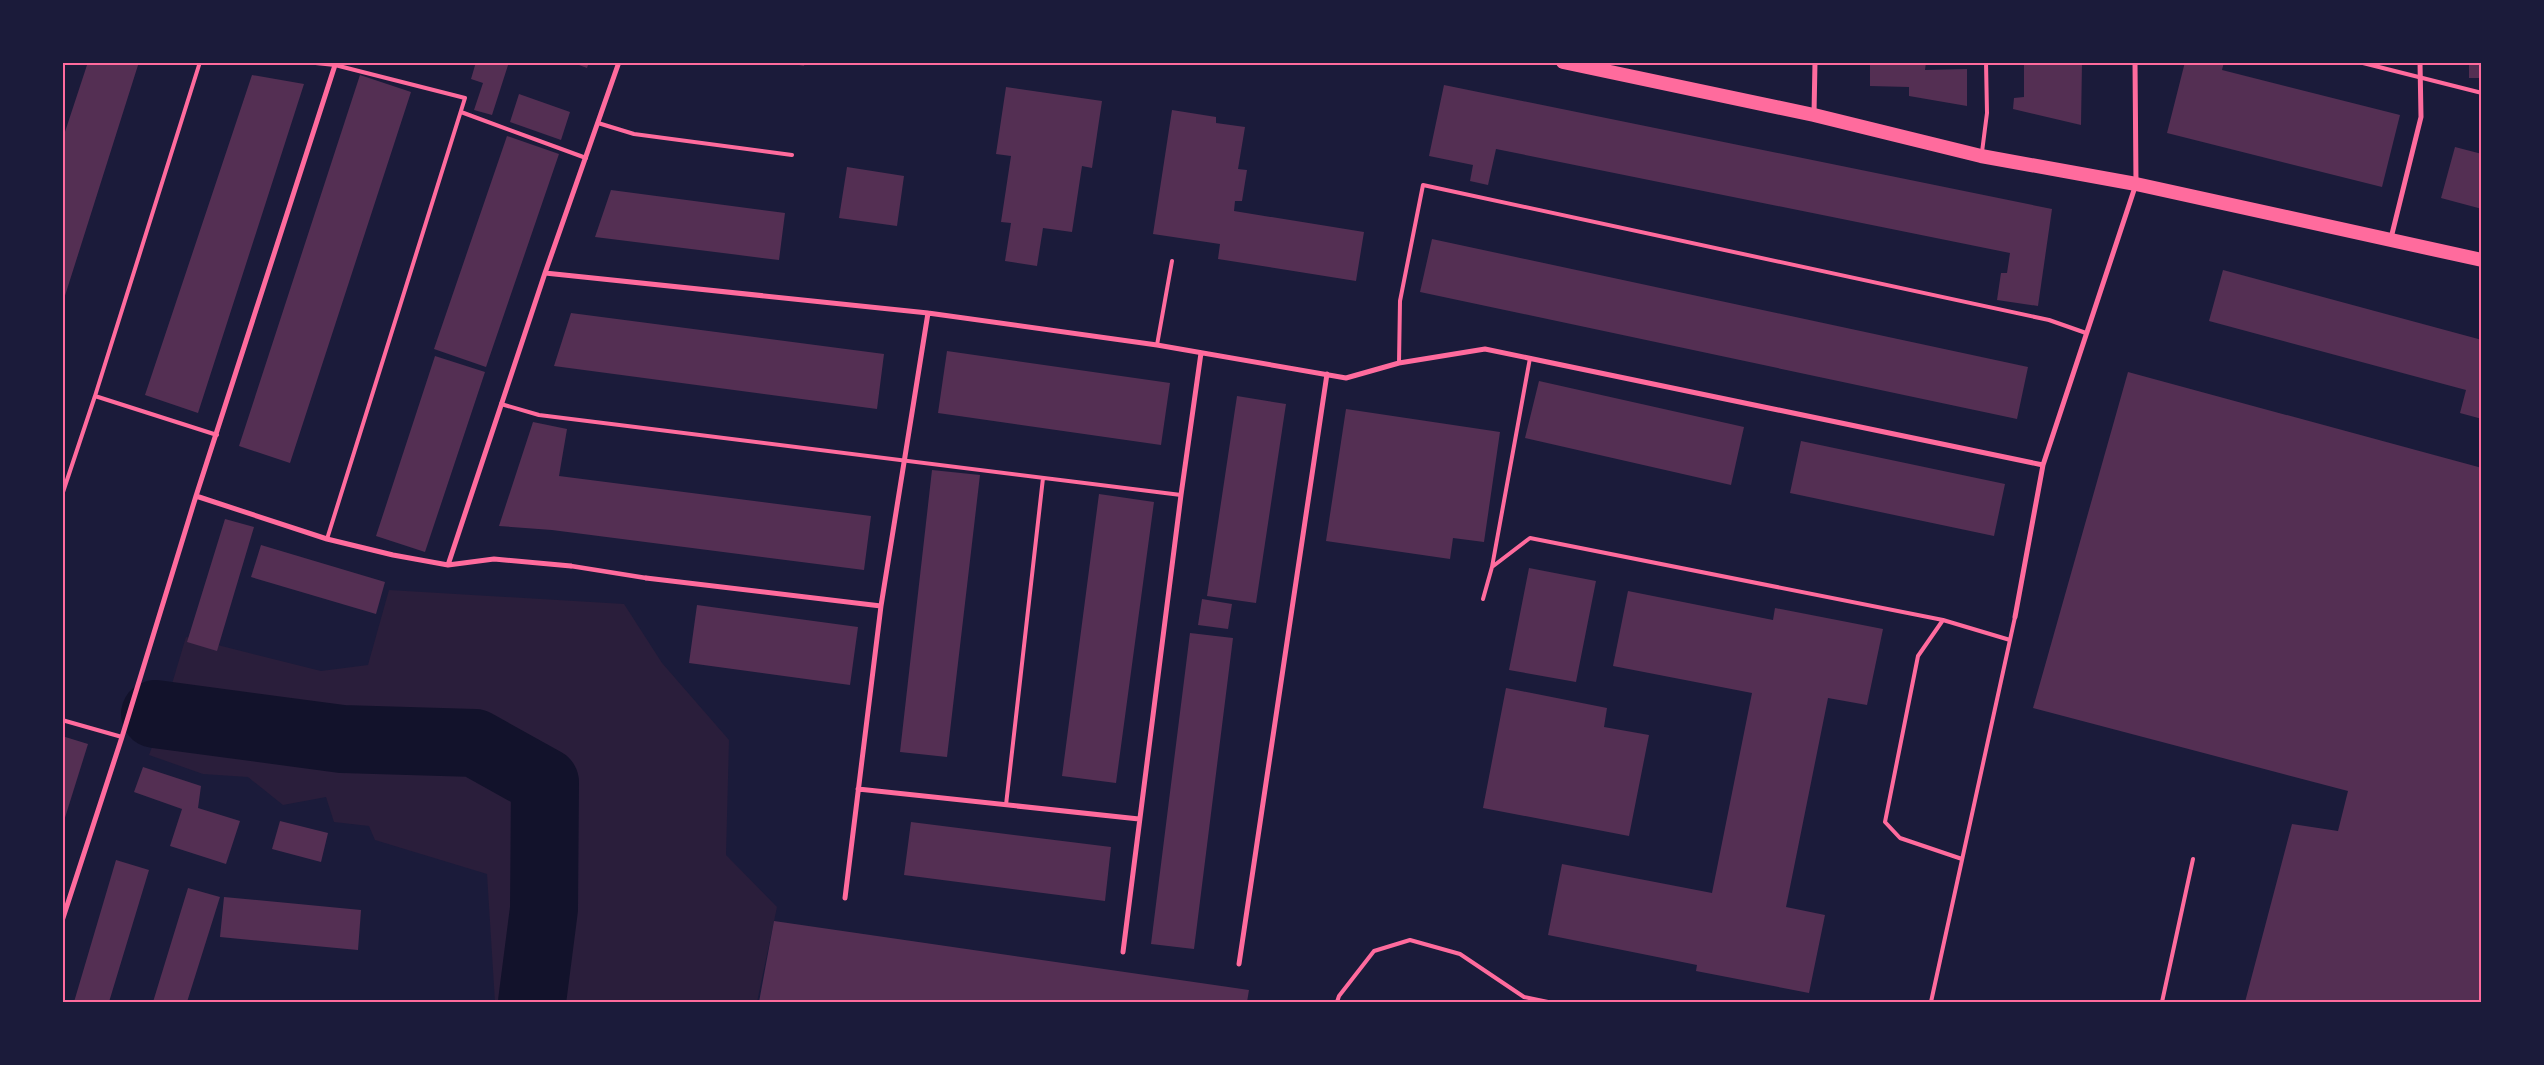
<svg xmlns="http://www.w3.org/2000/svg" width="2544" height="1065" font-family="'Titillium Web',sans-serif">
  <style>
    .green { fill: #2a1e3b }
    .lines { fill: none; stroke-linecap: round; stroke-linejoin: round }
    .river { stroke: #12122b; stroke-width: 68 }
    .building { fill: #542f53 }
    .service { stroke: #ff6b9d; stroke-width: 4 }
    .pedestrian { stroke: #ff6b9d; stroke-width: 4.5 }
    .minor { stroke: #ff6b9d; stroke-width: 5 }
    .trunk { stroke: #ff6b9d; stroke-width: 14 }
    .neatline { fill: none; stroke: #ff6b9d; stroke-width: 2 }
  </style>
  <rect width="100%" height="100%" fill="#1b1b3a"/>
  <!-- green -->
  <path class="green" d="M389 590 624 604 662 663 729 740 726 855 777 907 757 1002H548L559 911 552 777 477 735 166 704 186 637 321 671 368 665Z
    M158 731 294 747 369 753 472 752 534 790 532 910 518 1002H495L487 874 375 840 369 826 334 822 326 797 283 805 248 777 203 774 149 755Z"/>
  <g class="lines">
    <!-- river -->
    <path class="river" d="M155 714 342 739 475 743 545 782 544 909 532 1002"/>
  </g>
  <!-- building -->
  <path class="building" d="M88 62H139L63 302 62 141Z
    M476 62H509L492 115 474 110 483 83 471 79Z
    M571 62H589L587 68Z
    M784 62H805L804 66Z
    M1870 62H1926L1925 70 1967 69V106L1909 96V87L1870 86Z
    M2024 62H2082L2081 125 2013 109 2014 98 2024 97Z
    M2185 62H2224L2222 70 2400 115 2382 187 2167 133Z
    M2469 62H2482V78H2469Z
    M252 75 304 84 198 413 145 395Z
    M360 75 411 92 290 463 239 446Z
    M1444 85 2052 209 2038 306 1997 300 2001 273H2007L2010 253 1496 149 1488 185 1470 181 1473 165 1429 156Z
    M1006 87 1102 101 1092 168 1082 166 1072 232 1043 228 1037 266 1005 261 1011 223 1001 222 1011 156 996 154Z
    M519 94 570 112 561 140 510 122Z
    M1172 110 1216 117V123L1245 127 1238 169 1247 170 1242 201H1235L1234 211 1364 232 1356 281 1218 259 1220 244 1153 234Z
    M507 136 559 154 486 367 434 349Z
    M2455 147 2482 154V209L2441 198Z
    M847 167 904 176 897 226 839 218Z
    M611 190 785 213 779 260 595 237Z
    M1432 239 2028 367 2017 419 1420 292Z
    M2223 270 2482 340V419L2460 413 2466 390 2209 321Z
    M571 313 884 354 877 409 554 366Z
    M947 351 1170 383 1161 445 938 413Z
    M435 356 485 372 425 552 376 536Z
    M2128 372 2482 468V1002H2245L2292 824 2338 831 2348 791 2033 708Z
    M1539 381 1744 427 1731 485 1525 438Z
    M1237 396 1286 404 1256 603 1207 596Z
    M1346 409 1500 432 1484 542 1453 538 1450 559 1326 541Z
    M533 422 567 429 559 476 871 516 864 570 552 530 499 526Z
    M1801 441 2005 484 1994 536 1790 493Z
    M932 470 980 475 947 757 900 752Z
    M1099 494 1154 502 1116 783 1062 776Z
    M225 519 254 527 217 651 187 642Z
    M261 545 385 582 376 614 251 577Z
    M1529 568 1596 581 1576 682 1509 670Z
    M1628 591 1773 620 1775 608 1883 629 1867 705 1828 698 1786 907 1825 915 1809 993 1696 971 1697 965 1548 935 1562 864 1712 893 1752 693 1613 666Z
    M1202 599 1232 604 1228 629 1198 625Z
    M697 605 858 627 850 685 689 663Z
    M1190 633 1233 638 1194 949 1151 944Z
    M1506 688 1607 708 1604 727 1649 735 1629 836 1483 808Z
    M62 736 88 744 63 824H62Z
    M143 767 201 786 198 808 240 821 226 864 170 846 182 809 134 792Z
    M280 821 328 833 321 862 272 849Z
    M911 822 1111 847 1105 901 904 875Z
    M116 860 149 870 109 1002H74Z
    M188 888 220 897 187 1002H153Z
    M224 897 361 910 358 950 220 937Z
    M774 921 1249 990 1247 1002H759Z"/>
  <g class="lines">
    <!-- service -->
    <path class="service" d="M200 62 95 396 217 435
      M306 62 335 65 465 98 327 539
      M2359 62 2482 93
      M461 112 586 158
      M598 123 634 134 792 155
      M1982 152 1987 113 1986 62
      M1157 345 1172 261
      M1399 363 1400 301 1423 185 2049 320 2086 333
      M501 404 539 415 1181 495
      M62 495 95 396
      M1492 567 1530 358
      M1483 599 1492 567 1530 538 1943 620
      M62 720 122 737
      M1006 805 1043 478
      M1962 859 1900 838 1885 822 1918 656 1943 620 2010 640
      M1337 1002 1339 996 1374 951 1410 940 1460 954 1524 997 1548 1002
      M1931 1002 2015 617
      M2162 1002 2193 859"/>
    <!-- pedestrian -->
    <path class="pedestrian" d="M571 566 646 578"/>
    <!-- minor -->
    <path class="minor" d="M1814 114 1815 62
      M2391 238 2421 117 2420 62
      M545 273 928 313 1157 345 1346 378 1399 363 1485 349 2043 465
      M196 496 327 539 393 555 448 565 494 559 571 566
      M448 565 545 273 619 62
      M646 578 881 606
      M2015 617 2043 465 2136 184 2135 62
      M858 789 1139 819
      M845 898 881 606 928 313
      M62 921 122 737 196 496 336 62
      M1123 952 1181 495 1201 353
      M1239 964 1327 374"/>
    <!-- trunk -->
    <path class="trunk" d="M1563 62 1814 115 1981 156 2136 184 2482 260"/>
  </g>
  <!-- border -->
  <rect width="2544" height="1065" fill="none" stroke="#1b1b3a" stroke-width="128"/>
  <rect x="64" y="64" width="2416" height="937" class="neatline"/>
</svg>
